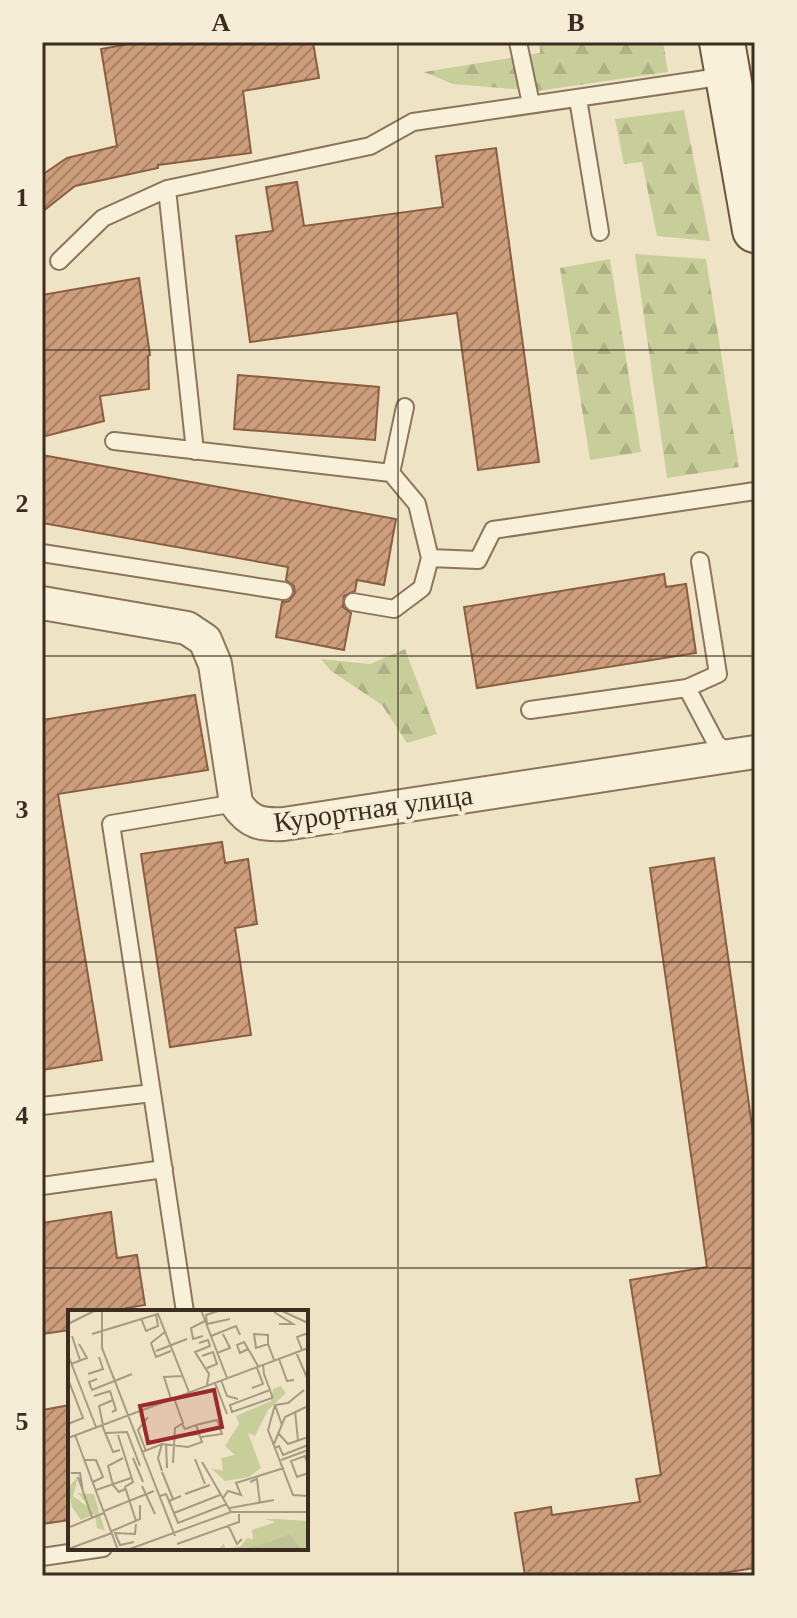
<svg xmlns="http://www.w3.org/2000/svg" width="797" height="1618" font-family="Georgia,serif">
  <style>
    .forest { fill: url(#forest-firs) }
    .building { fill: url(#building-hatch); stroke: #8b5e41; stroke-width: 2 }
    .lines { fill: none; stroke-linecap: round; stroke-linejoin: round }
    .lane-casing { stroke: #8b755b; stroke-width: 20 }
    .street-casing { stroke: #8b755b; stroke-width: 36 }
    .secondary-casing { stroke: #6d563e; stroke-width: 48 }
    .lane { stroke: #f9f0da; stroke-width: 16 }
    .street { stroke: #f9f0da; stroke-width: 32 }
    .secondary { stroke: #f9f0da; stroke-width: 44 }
    .grid { fill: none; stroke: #3b2d1f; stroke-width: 2; stroke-opacity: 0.55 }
    .labels { text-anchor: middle; stroke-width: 8; stroke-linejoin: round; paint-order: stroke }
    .street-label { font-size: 28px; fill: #3b2d1f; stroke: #f6edd6 }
    .inset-road { fill: none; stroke: #a79a83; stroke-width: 2 }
    .view { fill: #9b2a2b; fill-opacity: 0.15; stroke: #9b2a2b; stroke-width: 4 }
    .inset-edge { fill: none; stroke: #3b2d1f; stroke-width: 4 }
    .neatline { fill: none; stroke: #3b2d1f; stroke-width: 3 }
    .grid-label { font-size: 26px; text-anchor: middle; font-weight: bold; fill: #3b2d1f }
  </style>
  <defs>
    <pattern id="forest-firs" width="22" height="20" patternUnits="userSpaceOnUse" patternTransform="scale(2)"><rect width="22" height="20" fill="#c8ce9a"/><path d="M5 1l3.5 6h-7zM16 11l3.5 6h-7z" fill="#adb184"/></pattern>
    <pattern id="building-hatch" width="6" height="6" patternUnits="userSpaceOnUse" patternTransform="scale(2)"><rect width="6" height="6" fill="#ce9e7c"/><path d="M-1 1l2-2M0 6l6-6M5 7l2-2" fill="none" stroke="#a88165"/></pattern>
  </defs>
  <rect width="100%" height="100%" fill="#efe3c6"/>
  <!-- forest -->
  <path class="forest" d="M540 42H663L668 72 537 91 453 84 424 72 540 53Z
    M684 110 710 241 657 236 642 162 624 164 615 119Z
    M635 254 706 259 739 467 667 478Z
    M610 259 641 452 590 460 560 268Z
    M405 649 437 734 407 743 382 705 331 671 321 659 370 664Z"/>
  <!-- building -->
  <path class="building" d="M140 42H313L319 78 243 91 251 153 158 165V168L75 186 42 212V175L67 158 117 146 101 49Z
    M496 148 539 462 478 470 457 313 250 342 236 236 273 231 266 187 297 182 304 226 443 207 436 156Z
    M139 278 150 355 148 356 149 389 100 396 104 421 42 437V295Z
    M238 375 379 387 375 440 234 429Z
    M42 455 396 519 384 585 357 580 355 591 344 596 343 607 351 613 344 650 276 637 282 602 289 601 295 593 294 586 286 580 288 567 42 523Z
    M664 574 666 587 686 584 696 653 477 688 464 607Z
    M195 695 208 770 58 794 102 1060 42 1070V720Z
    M222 842 225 863 248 859 257 924 235 928 251 1035 170 1047 141 854Z
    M714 858 755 1147V1568L704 1576H525L515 1513 551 1507 552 1515 640 1502 636 1479 661 1475 630 1280 707 1267 650 868Z
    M111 1212 117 1258 137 1255 145 1305 126 1308V1312H70V1330L42 1334V1223Z
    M70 1405V1520L42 1524V1410Z"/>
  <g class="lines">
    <!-- lane casing -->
    <g class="lane-casing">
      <path id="lane" d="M518 42 531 104
        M578 99 600 232
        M167 189 195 451
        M59 261 103 218 167 189 370 146 413 122 726 76
        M114 441 391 473 405 407
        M42 553 284 591
        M430 558 478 560 493 530 755 491
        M353 602 394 609 422 588 430 558 417 504 391 473
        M687 688 716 743 729 755
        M530 710 687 688 718 674 700 561
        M152 1093 185 1312
        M42 1106 152 1093 111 824 236 803
        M42 1186 164 1169
        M42 1557 103 1548"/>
    </g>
    <!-- street casing -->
    <g class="street-casing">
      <path id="street" d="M42 603 187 628 205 640 215 664 236 803C249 823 261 825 284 824L755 752"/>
    </g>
    <!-- secondary casing -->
    <g class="secondary-casing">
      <path id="secondary" d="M722 42 755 230"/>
    </g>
    <!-- lane -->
    <use href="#lane" class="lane"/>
    <!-- street -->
    <use href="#street" class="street"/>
    <!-- secondary -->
    <use href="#secondary" class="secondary"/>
  </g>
  <!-- grid -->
  <path class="grid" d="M398 42V1576M42 350H755M42 656H755M42 962H755M42 1268H755"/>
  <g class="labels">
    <!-- street labels -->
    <g class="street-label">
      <text transform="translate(373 808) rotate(-8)" y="10">Курортная улица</text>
    </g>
  </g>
  <!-- overview -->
  <g transform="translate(68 1310)">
    <rect width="240" height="240" fill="#efe3c6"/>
    <path d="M213 76 218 83 200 100 187 126 180 123 193 158 181 167 157 171 144 159 155 160 153 148 167 145 157 136 171 114 168 106 203 91 205 79ZM11 165 5 186 24 200 10 183 26 184 37 221 29 218 27 204 13 210 4 197 0 178ZM196 209H211L240 240H150L156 233 157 239 173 236 179 228 185 229 184 220 208 212Z" fill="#c8ce9a"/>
    <path d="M221 224 234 240H173L202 232Z" fill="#bec399"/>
    <path d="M208 209 240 211V240H234L221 224 202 232 200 223Z" fill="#c8ce9a"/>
    <path class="inset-road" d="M34 0V38L107 226M133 0 159 68M212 0 240 13M150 1 138 5 139 14 162 9M206 2 225 14H211M73 8 78 21 90 16 88 4M0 14 28 0M98 21 83 33 88 47 103 41M24 24 90 4 121 82M4 26 12 50M135 26 125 29 123 18 137 11M143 26 168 16 172 25M131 33 140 30 142 36 127 42 141 64 139 75M200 34V25L186 24 188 38 200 34 206 50M180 39 172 43 169 35 176 32 190 56M234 40 229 27 240 23M88 41 119 29M228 42 240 70M149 43 162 38 155 24M0 45 28 117M134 46 145 42 149 54 139 58M211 49 219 71 226 70M3 54 19 48 11 34M195 54 196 64 202 80 204 86V88L164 102 162 95 202 80M20 64 35 59 31 47M0 69 15 108 0 114M29 69 21 72 24 80 64 64M153 70 159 86 170 89M147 73 159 104M184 78 195 74 189 58M26 86 42 81 48 100 44 102M103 89 96 67 115 66M207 95 200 120 225 185 240 186M227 101 230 130M34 115 45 142 52 140M35 115 31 96 45 90M128 115 149 110 154 124 133 127M214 115 207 95 220 93 236 80M38 123 59 122 72 156M211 124 220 134 240 127M7 125 50 240M50 125 65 172 57 177 68 211M107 126 131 124M0 128 240 38M94 134 90 148 94 161M98 134 99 158M206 134 217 107 240 96M207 138 211 136 215 145 240 135M78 141 70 120 80 107M74 142 94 134 120 137 134 132 128 115 117 119 114 114M55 148 40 156 45 175 51 182 57 179M65 148 75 172M127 149 137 174M16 150H28L35 167 25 172M213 150 240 140M134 152 163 202M105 153 107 118 115 113 106 88M240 155 237 146 223 151 229 167 240 163M94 162 105 189M3 163H12L15 182M10 167 24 207M182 172 189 169 192 194M74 176 87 204M28 180 63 168M117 184 142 175M92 186 98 184 101 191 113 186M155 188 160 181 173 185 168 173 216 158M101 191 110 213 159 194M162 198 206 190M36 201 86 181M106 203 152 185M160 215 169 234 174 229M2 217 36 203M44 221 72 209V195M66 232 52 235 47 223 67 224 68 214M109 234 171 212V204M0 239 44 223M59 240 163 202H240"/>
    <path class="view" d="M146 80 154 117 80 133 72 96Z"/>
    <rect width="240" height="240" class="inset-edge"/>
  </g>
  <!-- border -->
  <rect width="797" height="1618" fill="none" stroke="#f6edd6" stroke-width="88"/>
  <rect x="44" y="44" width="709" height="1530" class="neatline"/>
  <g class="grid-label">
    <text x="221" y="31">A</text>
    <text x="576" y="31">B</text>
    <text x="22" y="206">1</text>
    <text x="22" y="512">2</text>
    <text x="22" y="818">3</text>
    <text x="22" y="1124">4</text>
    <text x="22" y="1430">5</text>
  </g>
</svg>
